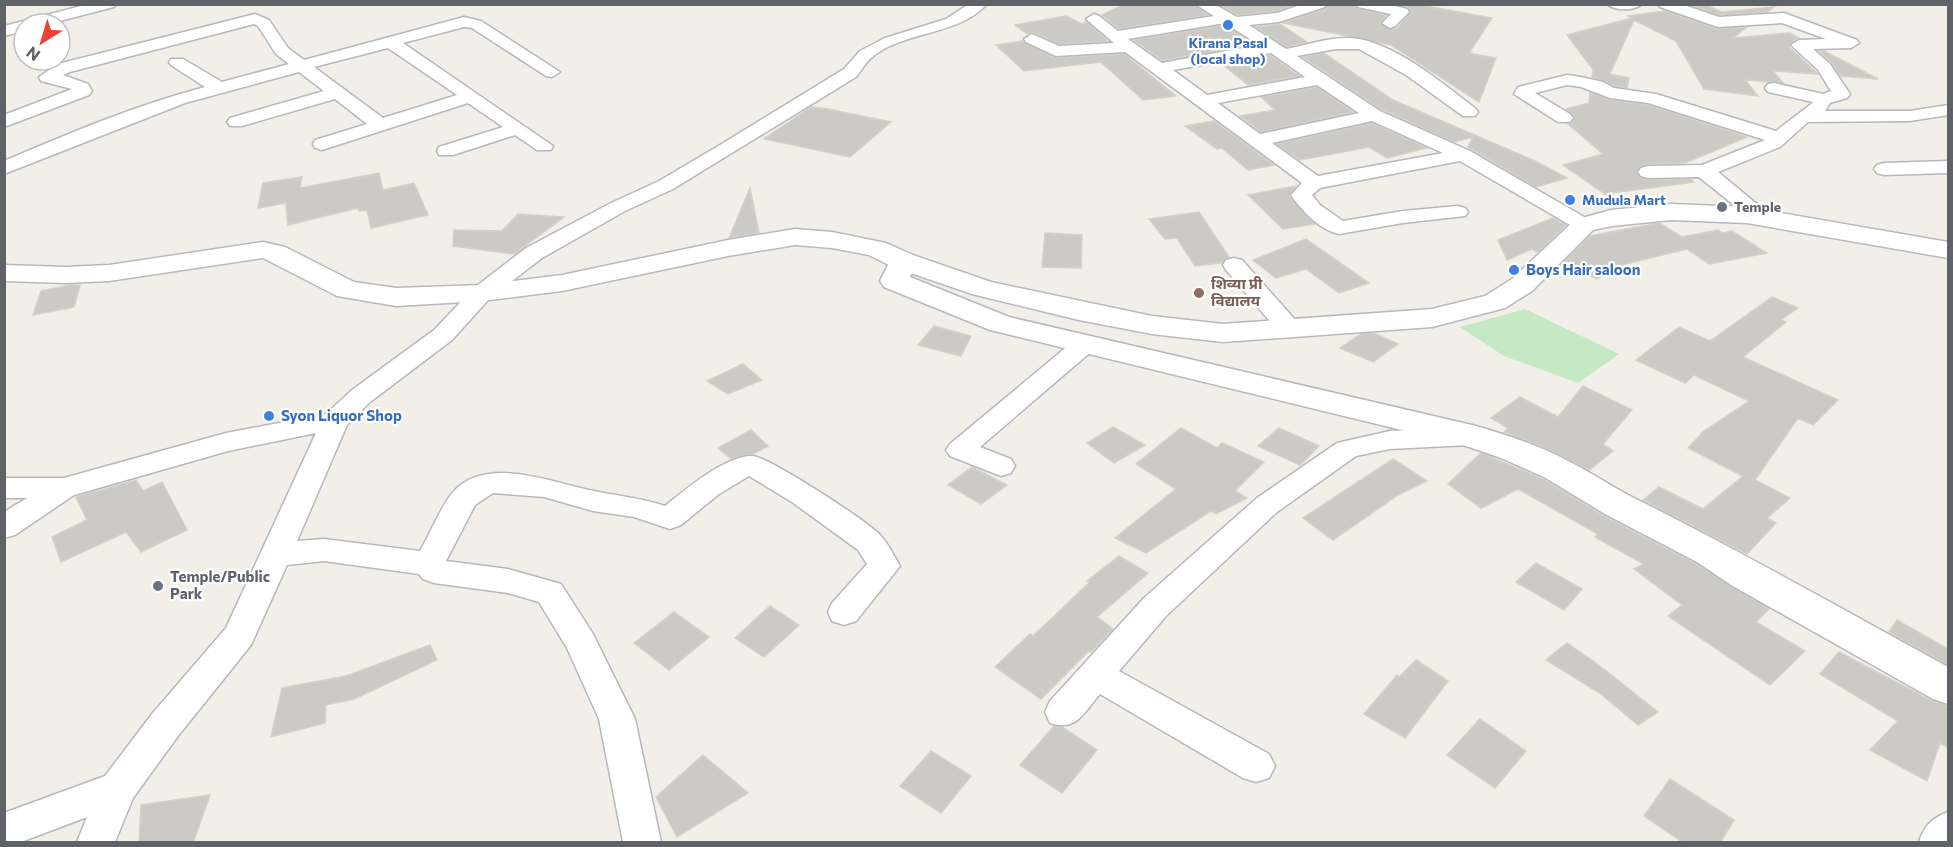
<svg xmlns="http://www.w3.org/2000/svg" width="1953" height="847" font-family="Commissioner,'Noto Sans Devanagari',sans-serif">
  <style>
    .green { fill: #c5e8c5 }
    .building { fill: #cccac5; stroke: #d6d1c6; stroke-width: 1.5 }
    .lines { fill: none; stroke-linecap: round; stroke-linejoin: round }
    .minor-casing { stroke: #b5b8bc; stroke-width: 3 }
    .tertiary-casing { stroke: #b5b8bc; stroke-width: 3 }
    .secondary-casing { stroke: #b6babf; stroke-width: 3 }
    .minor { fill: #fff; fill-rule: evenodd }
    .tertiary { fill: #fff; fill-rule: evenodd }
    .secondary { fill: #fff; fill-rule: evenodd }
    .shop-dot { fill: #3f7fe0; stroke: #fff; stroke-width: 2 }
    .worship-dot { fill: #6b7280; stroke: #fff; stroke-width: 2 }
    .education-dot { fill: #8d6e63; stroke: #fff; stroke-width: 2 }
    .labels { text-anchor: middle; stroke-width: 4.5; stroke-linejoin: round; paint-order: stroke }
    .far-shop-label { font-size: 14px; font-weight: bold; fill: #366cbe; stroke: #fff }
    .far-worship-label { font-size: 14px; font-weight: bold; fill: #5b616d; stroke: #fff; text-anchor: start }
    .shop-label { font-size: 15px; font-weight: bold; fill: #366cbe; stroke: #fff; text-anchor: start }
    .education-label { font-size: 15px; font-weight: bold; fill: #785e54; stroke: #fff; text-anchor: start }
    .worship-label { font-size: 15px; font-weight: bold; fill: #5b616d; stroke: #fff; text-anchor: start }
  </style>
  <rect width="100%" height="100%" fill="#f1efe8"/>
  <!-- green -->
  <path class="green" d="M1525 309 1619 354 1578 383 1504 356 1460 327Z"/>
  <!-- building -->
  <path class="building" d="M1125 4H1193L1208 15 1119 29 1102 15Z
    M1219 4H1295L1277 11 1237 15Z
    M1329 4H1354L1358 9 1386 15 1380 23 1391 30 1397 28 1411 12 1408 7 1398 4H1415L1492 18 1469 53 1496 58 1479 102 1391 45 1284 23 1326 9Z
    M1705 5 1722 12 1774 7 1767 12 1719 15 1696 7Z
    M1665 11 1717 29 1747 27 1733 38 1790 33 1799 38 1790 43 1789 47 1818 74 1773 71 1783 83 1745 80 1758 96 1704 89 1676 41 1634 20 1610 74 1629 78 1627 88 1615 86 1592 77 1593 71 1595 72 1567 35 1632 18 1628 16Z
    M1066 16 1082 24 1087 22 1108 41 1059 44 1033 32 1027 34 1015 25Z
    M1280 24 1307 42 1286 47 1256 27Z
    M1225 25 1253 44 1163 61 1134 40Z
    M1023 41 1056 58 1124 54 1176 96 1143 100 1101 62 1024 71 996 45Z
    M1819 51H1824L1878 79 1841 76 1832 63Z
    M1324 53 1393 100 1535 161 1567 178 1536 187 1468 147 1473 137 1454 142 1381 109 1303 57Z
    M1270 55 1299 76 1248 85 1222 64Z
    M1317 87 1353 112 1261 132 1240 116 1275 110 1261 97Z
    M1590 93 1610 100 1648 105 1747 137 1685 163 1647 164 1639 167 1636 172 1639 177 1647 180 1690 179 1694 182 1605 194 1563 165 1603 154 1568 124 1572 123 1575 118 1566 109 1589 103Z
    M811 107 828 109 891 122 850 157 764 139Z
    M1214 121 1274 165 1248 170 1222 148 1217 149 1185 126Z
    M1372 123 1427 148 1387 158 1369 147 1300 160 1277 144Z
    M379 173 383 190 414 183 428 215 371 228 367 210 359 211 358 208 288 225 286 203 258 208 263 183 302 177 300 188Z
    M1296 186 1289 196 1315 224 1283 229 1248 195Z
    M750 188 759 233 729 238Z
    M1199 212 1229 257 1221 263 1195 266 1177 238 1165 239 1149 219Z
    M518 214 564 217 514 254 453 246 454 230 502 231Z
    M1553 218 1566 225 1538 252 1532 249 1507 260 1498 240Z
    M1659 223 1682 237 1718 230 1722 233 1732 231 1767 253 1709 264 1687 249 1618 266 1597 279 1563 263 1590 236Z
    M1045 233 1082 235 1081 268 1042 267Z
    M1306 239 1319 248 1369 283 1339 293 1306 269 1276 278 1253 260Z
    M71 285H80L74 307 33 315 41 291Z
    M1772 297 1798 308 1781 320 1786 322 1743 357 1838 400 1813 425 1798 418 1755 480 1790 498 1767 518 1776 523 1747 554 1643 500 1659 487 1703 509 1743 476 1688 448 1704 431 1749 401 1694 375 1685 383 1636 360 1679 327 1710 341Z
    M934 326 971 336 961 356 918 345Z
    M1373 333 1398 344 1373 362 1340 348 1361 334Z
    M743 364 762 380 728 394 707 381Z
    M1583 386 1632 410 1603 444 1613 451 1589 470 1548 449 1504 432 1508 428 1491 418 1520 397 1558 417Z
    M1113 427 1145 445 1114 463 1087 443Z
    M1181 428 1217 448 1222 443 1264 462 1235 491 1247 498 1216 514 1211 511 1146 553 1115 538 1176 489 1136 464Z
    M1279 428 1319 446 1300 465 1258 446Z
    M751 430 768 446 753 454 731 459 718 448Z
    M1481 453 1543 479 1604 516 1696 564 1769 609 1756 622 1805 651 1770 685 1668 616 1682 605 1634 569 1644 564 1595 537 1598 534 1518 489 1481 508 1448 484Z
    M1393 459 1427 481 1398 495 1333 540 1303 518Z
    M972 467 1007 485 981 504 948 485Z
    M136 480 143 491 162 482 187 530 141 552 126 532 61 562 52 537 87 520 76 497Z
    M1119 556 1148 573 1097 617 1113 629 1091 652 1089 651 1041 699 995 667 1030 634 1033 636 1090 582 1087 581Z
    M1536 563 1582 589 1564 610 1516 582Z
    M770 606 799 625 764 657 735 638Z
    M674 612 709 637 669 670 634 643Z
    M1897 620 1948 649V665L1889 632Z
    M1567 643 1596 663 1658 712 1638 725 1601 694 1546 660Z
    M430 645 437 660 354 699 326 705 325 723 271 737 282 688 346 676Z
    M1839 652 1932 701 1948 706V748L1940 743 1927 781 1870 750 1898 721 1820 674Z
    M1416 660 1448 681 1405 738 1364 714 1397 675 1399 677Z
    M1480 719 1526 751 1495 788 1447 755Z
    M1054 726 1062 727 1097 750 1062 793 1020 765Z
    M931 751 971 776 941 813 900 786Z
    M703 755 748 793 677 837 656 797Z
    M1670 779 1734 820 1720 843H1684L1644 816Z
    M210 795 193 843H139L141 805Z"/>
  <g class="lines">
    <!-- minor casing -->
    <g class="minor-casing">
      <path id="minor" d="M89 4H116L114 7 48 24H24V31L4 36V26Z
        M969 4H987C957 37 903 30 871 58 865 63 861 71 856 77L673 189 625 211 542 258 490 298 452 340 370 402 347 425 297 541 324 539 420 551C429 536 443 502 454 491 488 455 553 483 594 491 618 496 641 498 665 506 686 489 725 456 752 456 766 455 869 522 880 535 888 543 894 556 900 566L856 621 844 625 832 621 828 612 832 603 867 564 858 550 792 502 749 476 719 494 681 525 670 529 634 517 593 511 544 497 493 493 475 505 446 561 508 569 561 584 593 634 635 719 661 842H623L599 719 567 648 539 602 508 593 434 583 423 579 419 574 324 561 287 565 251 645 178 736 133 798 115 842H77L87 817 21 842H4V813L105 776 152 714 226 628 316 433 228 451 74 495 15 535 4 538V512L27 498H4V478H64L226 433 326 414 352 390 434 330 474 288 526 248 611 203 659 181 720 145 844 69 860 51 885 38 946 19Z
        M1195 4H1214L1237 17 1277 13 1303 4H1327L1325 7 1279 22 1249 25 1286 49C1307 45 1329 37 1350 38 1392 40 1443 84 1475 108L1478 112 1475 116H1463L1406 75 1359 49H1336L1297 56 1380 111 1470 151 1591 221 1595 225 1591 229 1584 231 1577 229 1460 161 1320 188 1312 195 1320 205 1343 221 1403 211 1458 206 1465 208 1468 212 1465 216 1403 223 1339 234C1320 230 1302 211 1291 195L1302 183 1125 52 1056 56 1026 42 1024 39 1032 34 1059 46 1114 43 1086 19 1094 14 1099 16 1118 31 1214 16ZM1225 23 1259 45 1162 63 1128 39ZM1271 53 1305 77 1207 95 1173 70ZM1317 85 1359 113 1260 134 1218 103ZM1372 121 1443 153 1318 176 1272 143Z
        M1356 4H1387L1407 9 1409 12 1395 26 1390 28 1382 23 1391 14 1358 7Z
        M1607 4H1642C1634 11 1615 11 1607 4Z
        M1658 4H1681L1719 17 1784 13 1857 40 1859 43 1851 48 1813 49 1830 64 1850 94 1847 98 1830 103 1825 111H1910L1948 105V115L1910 121 1808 122 1780 147 1718 172 1769 214 1772 218 1769 222 1762 224 1755 222 1699 177 1648 178 1641 176 1638 172 1641 168 1648 166 1702 165 1765 140 1648 103 1610 98 1581 87 1567 85 1535 93 1570 114 1573 118 1570 122H1558L1514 94 1518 87 1567 75 1581 77 1603 82 1614 88 1656 94 1776 131C1783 125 1810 106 1813 102L1768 92 1765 88 1768 84 1774 83 1823 94 1831 91 1818 70 1791 45 1799 40 1826 39 1782 23 1718 27 1660 7Z
        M255 14 269 20 288 48 304 60 464 17 481 21 560 72 552 77 546 76 472 28 464 27 403 43 553 146 551 150H537L515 135 453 155H439L437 151 439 147 503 127 468 103 322 150 315 148 313 144 315 140 367 124 335 99 242 126H230L227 122 230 118 324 91 299 72 185 103 4 174V161C70 133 136 105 205 87L171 65 169 62 171 59H183L222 82 289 64 276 54 258 26 254 24 70 72 63 75 88 84 92 91 89 95 4 127V115L72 89 41 81 39 77 58 64ZM388 48 457 95 383 118 314 67Z
        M1948 161V173L1884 175 1877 173 1874 169 1877 165 1884 163Z
        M1234 258 1242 260 1298 323 1301 328 1298 333 1289 335 1280 333 1226 270 1223 265 1226 260Z
        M1084 338 1093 340 1096 345 1093 350 980 447 1011 459 1015 466 1011 473 1001 476 950 456 946 450 950 444 1075 340Z
        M1469 427 1479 430 1483 436 1479 442 1469 445 1390 449 1356 456 1277 512 1166 616 1119 671 1269 754 1275 766 1269 778 1256 782 1243 778 1100 694C1084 712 1077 732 1050 723L1045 712 1050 701 1144 598 1257 498 1337 443 1390 431Z
        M1948 812V842H1919C1924 826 1932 818 1948 812Z"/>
    </g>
    <!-- tertiary casing -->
    <g class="tertiary-casing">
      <path id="tertiary" d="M903 253 913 255 917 261 910 277 1009 317 1472 425C1505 434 1540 446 1570 462 1592 473 1612 487 1634 498 1740 551 1844 610 1948 667V704L1933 699 1731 585 1697 562 1605 514 1544 477 1501 458 1463 445 990 330 884 287 880 281 893 255Z"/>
    </g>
    <!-- secondary casing -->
    <g class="secondary-casing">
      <path id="secondary" d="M1671 204 1747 207 1948 242V258L1747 223 1671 220 1612 226 1593 230 1532 291 1505 308 1432 327 1223 342 1152 334 1079 320 972 294 893 267 869 255 832 248 795 245 728 256 562 291 482 301 396 306 337 296 263 258 109 281 66 283 4 281V265L66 267 109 265 263 242 285 247 354 282 396 288 482 285 562 275 728 240 795 229 832 232 886 243 913 255 991 282 1152 316 1223 324 1432 309 1485 296 1512 279 1575 220 1611 210Z"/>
    </g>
    <!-- minor -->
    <use href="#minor" class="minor"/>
    <!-- tertiary -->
    <use href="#tertiary" class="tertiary"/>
    <!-- secondary -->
    <use href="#secondary" class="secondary"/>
  </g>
  <!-- markers -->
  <g class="shop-dot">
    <circle cx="1228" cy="25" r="6"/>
    <circle cx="1570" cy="200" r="6"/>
    <circle cx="1514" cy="270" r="6"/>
    <circle cx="269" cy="416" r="6"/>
  </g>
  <g class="worship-dot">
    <circle cx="1722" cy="207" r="6"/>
    <circle cx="158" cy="586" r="6"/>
  </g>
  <circle class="education-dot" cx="1199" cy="293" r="6"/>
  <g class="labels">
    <!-- far-shop labels -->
    <g class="far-shop-label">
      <text x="1228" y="48">Kirana Pasal<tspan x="1228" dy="16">(local shop)</tspan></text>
      <text x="1582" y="205" text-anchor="start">Mudula Mart</text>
    </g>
    <!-- far-worship labels -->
    <g class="far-worship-label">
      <text x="1734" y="212">Temple</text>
    </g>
    <!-- shop labels -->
    <g class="shop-label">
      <text x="1526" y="275">Boys Hair saloon</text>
      <text x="281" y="421">Syon Liquor Shop</text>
    </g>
    <!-- education labels -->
    <g class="education-label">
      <text x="1211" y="289">शिव्या प्री<tspan x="1211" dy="17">विद्यालय</tspan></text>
    </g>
    <!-- worship labels -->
    <g class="worship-label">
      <text x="170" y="582">Temple/Public<tspan x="170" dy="17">Park</tspan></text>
    </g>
  </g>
  <!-- border -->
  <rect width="1953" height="847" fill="none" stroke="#5f6368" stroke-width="12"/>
  <!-- north arrow -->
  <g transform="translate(42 42) rotate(217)"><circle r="28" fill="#ffffff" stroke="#bfc1c3" stroke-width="1.5"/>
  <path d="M0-4.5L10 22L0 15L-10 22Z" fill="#ea4335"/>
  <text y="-9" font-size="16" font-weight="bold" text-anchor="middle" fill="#5f6368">N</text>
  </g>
</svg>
